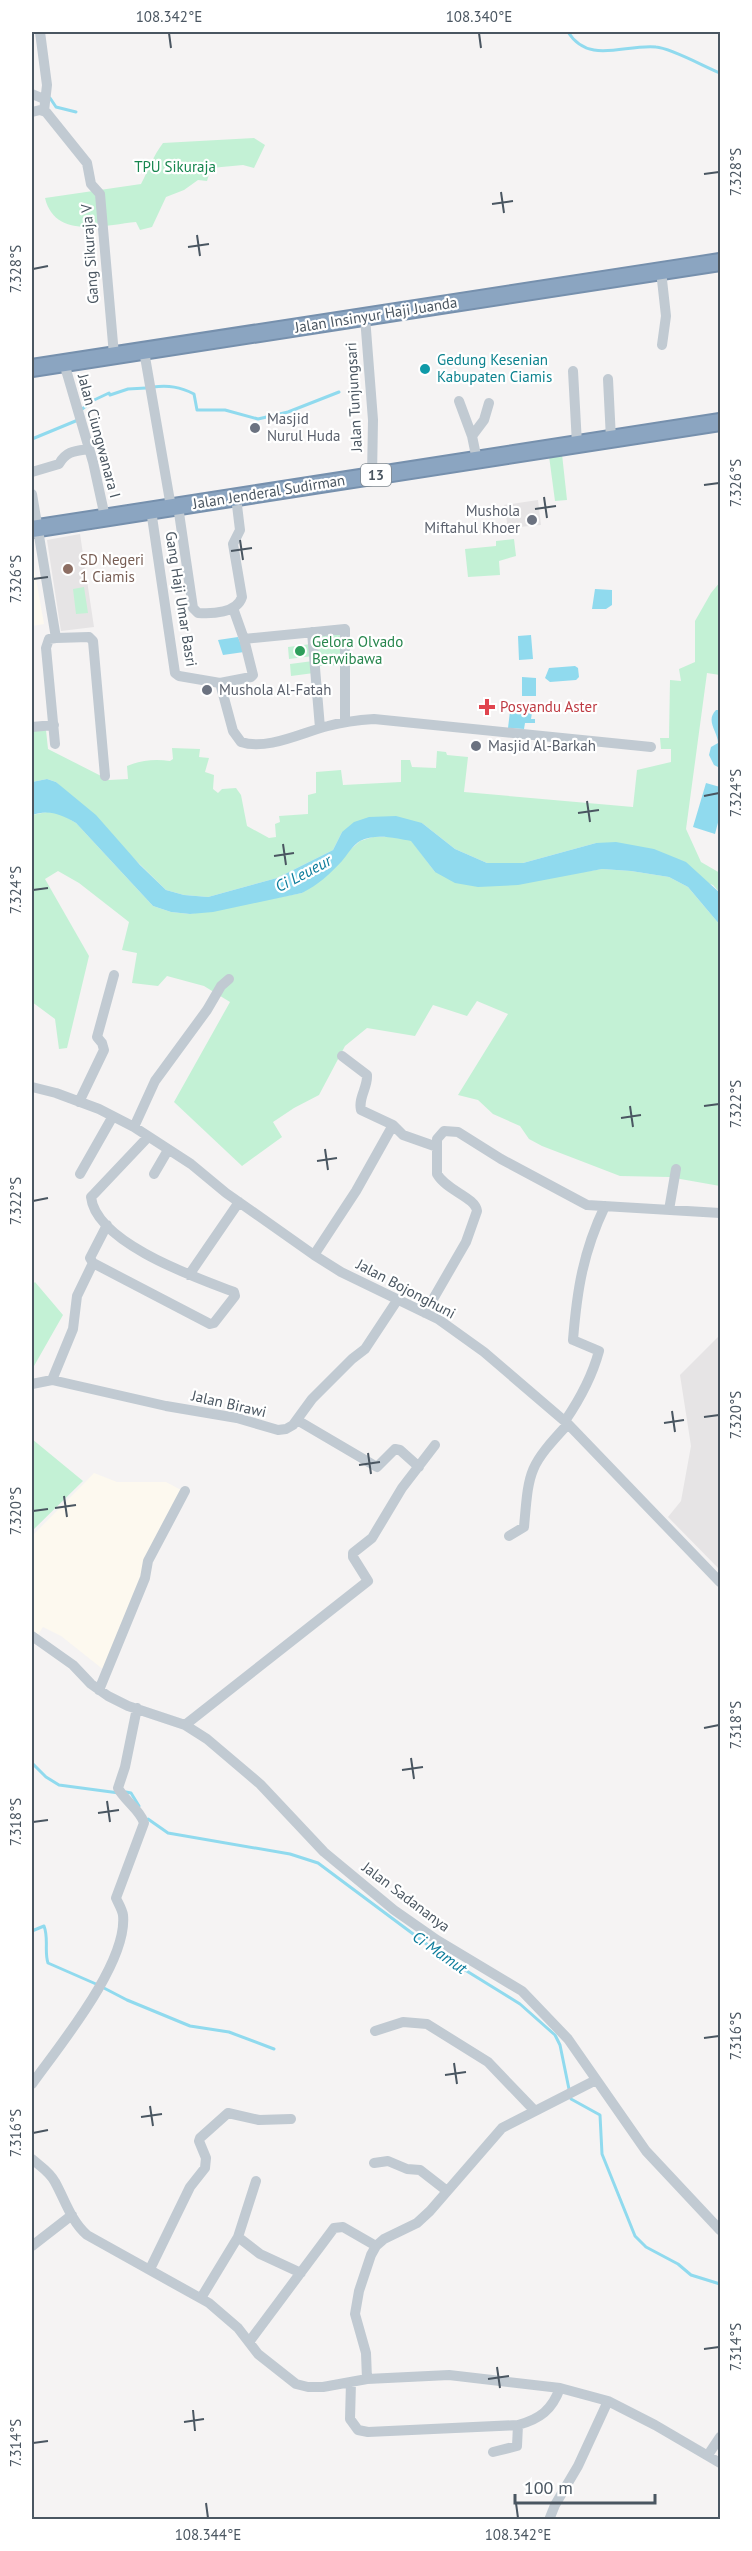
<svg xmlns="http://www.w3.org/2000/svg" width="752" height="2551" font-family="'PT Sans',sans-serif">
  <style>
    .commercial { fill: #fdf9ef }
    .education { fill: #e6e4e5 }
    .green { fill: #c3f1d5 }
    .water { fill: #90daee }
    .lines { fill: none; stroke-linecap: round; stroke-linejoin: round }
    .stream { stroke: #90daee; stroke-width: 3 }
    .highway-casing { stroke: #7690ad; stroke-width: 20 }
    .minor { stroke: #c1cad2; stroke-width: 10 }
    .highway { stroke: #8ba5c1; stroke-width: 16 }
    .ticks { fill: none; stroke: #4a5661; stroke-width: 2 }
    .culture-dot { fill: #0f9aa8; stroke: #fff; stroke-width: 2 }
    .worship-dot { fill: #6b7280; stroke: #fff; stroke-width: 2 }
    .education-dot { fill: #8d6e63; stroke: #fff; stroke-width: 2 }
    .leisure-dot { fill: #2e9e5b; stroke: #fff; stroke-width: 2 }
    .health-dot { fill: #e0444e; stroke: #fff; stroke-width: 2 }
    .labels { text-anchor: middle; stroke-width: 4.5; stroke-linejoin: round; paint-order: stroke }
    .shield { fill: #fff; stroke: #808990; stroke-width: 1.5 }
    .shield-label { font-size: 14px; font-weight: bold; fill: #4a5661 }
    .park-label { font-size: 15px; fill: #17864f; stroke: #fff }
    .street-label { font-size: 15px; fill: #4a5661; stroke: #fff }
    .culture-label { font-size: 15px; fill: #0d838f; stroke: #fff; text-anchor: start }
    .worship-label { font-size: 15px; fill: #5b616d; stroke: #fff; text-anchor: start }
    .education-label { font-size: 15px; fill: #785e54; stroke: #fff; text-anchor: start }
    .leisure-label { font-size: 15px; fill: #27864d; stroke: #fff; text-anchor: start }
    .health-label { font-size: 15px; fill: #be3a42; stroke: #fff; text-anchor: start }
    .water-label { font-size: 16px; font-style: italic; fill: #0c7c9b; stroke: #fff }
    .neatline { fill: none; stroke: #4a5661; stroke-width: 2 }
    .ticks-label { font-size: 15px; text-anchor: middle; fill: #4a5661 }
  </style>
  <rect width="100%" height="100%" fill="#f5f3f3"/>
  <!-- commercial -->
  <path class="commercial" d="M32 556 44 624 32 626Z
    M94 1473 117 1482H166L183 1491 105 1671 61 1636 43 1627 38 1635 32 1630V1536Z"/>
  <!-- education -->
  <path class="education" d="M538 500 541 525 508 528 504 505Z
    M80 534 94 627 61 631 47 540Z
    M720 1335V1570L668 1517 681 1501 691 1446 680 1375Z"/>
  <!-- green -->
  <path class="green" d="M254 138 265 145 254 168 243 165 211 168 207 181 198 180 184 190 166 197 152 227 140 230 136 222C105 225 55 240 45 198L141 184C149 169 153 156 163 143Z
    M562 454 567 500 555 501 549 456Z
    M514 539 516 556 499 561 500 575 468 577 465 549 496 546V541Z
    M720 582V675L707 673 686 829 701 862 720 873V893L713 885 596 843 523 863H487L455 849 422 823 342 832 333 850 277 878 208 897 184 895 166 890 56 782 47 779 32 782V731L46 730 48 749 109 780 128 779 127 766C141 760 155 759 170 761L173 759 172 748 200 749 199 757 209 758 205 772 214 775 213 789 218 793 222 789 236 788 241 795 247 826 269 838 276 837 275 824 280 822 279 816 308 814V795L316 793V772L341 770 343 785 401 782V760H410L412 767 436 768 437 751 446 752 447 755 468 757 464 792 633 807 637 770 671 762V749H661L660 738H669L670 680 681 681 679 669 695 662V621L711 593Z
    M84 587 88 613 76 614 73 589Z
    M342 633 344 665 318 666 315 636Z
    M311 644 313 656 289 659 288 647Z
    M313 661 314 673 291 676 290 664Z
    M47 812 61 814 76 823 153 906 171 912 190 914 302 893 360 841 373 837H390L411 840 435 872 570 874 602 869 631 871 669 877 688 887 720 925V1186L669 1177 620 1176 542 1146 529 1139 520 1126 493 1114 478 1100 458 1095 508 1014 477 1001 467 1016 433 1005 415 1036 367 1028 345 1046 319 1095 294 1108 273 1122 282 1137 242 1166 174 1102 230 1002 204 986 167 976 158 986 132 983 137 953 122 950 129 922 79 883 58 871 45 879 89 956 67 1048 59 1049 55 1019 32 1002V815Z
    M35 1282 63 1315 34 1366 32 1363V1285Z
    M32 1439 83 1481 32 1531Z"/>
  <!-- water -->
  <path class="water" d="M595 589 612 590V605L606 609H592Z
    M531 635 533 659 519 660 518 636Z
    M238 637 244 652 223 655 218 640Z
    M575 666 578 668 579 677 576 680 550 682 545 678 549 668Z
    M522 677 536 678V696H522Z
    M716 710H720V768L714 765 709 755 711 747 718 743C718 732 705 721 716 710Z
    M510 711 532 713 531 719H535V723H525L524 729 508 728Z
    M47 779 56 782 96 815 140 865 166 890 184 895 208 897 277 878 333 850 342 832 354 822 369 817 396 816 422 823 455 849 487 863H523L596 843 616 842 654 849 686 862 720 893V925L688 887 669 877 631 871 602 869 518 885 478 887 455 883 435 872 411 841C396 838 375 833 360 841 353 845 347 855 342 861 330 874 318 885 302 893L213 912 190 914 171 912 153 906 76 823C61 814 48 809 32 815V782Z
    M706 783 720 787V815L715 834 693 827Z"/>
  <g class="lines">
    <!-- stream -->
    <path class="stream" d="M568 32C589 65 624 44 656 47 671 48 705 67 720 73
      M50 98 56 107 76 112
      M153 387C169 385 180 387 194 394L197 410H225L258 419 288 412 339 392
      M81 410 92 401 109 393 110 395 128 389 146 388
      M32 439 78 420
      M32 1763 46 1777 59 1785 119 1793
      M126 1792 131 1793 139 1806
      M148 1819 168 1833 290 1854 318 1863 444 1957 520 2004 555 2035 560 2045 571 2099 600 2115 602 2154 635 2236 646 2247 678 2264 691 2275 720 2284
      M32 1931 44 1926C49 1939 44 1951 48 1963L96 1984
      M102 1987 127 2000 190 2026 229 2032 274 2049"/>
    <!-- highway casing -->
    <g class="highway-casing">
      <path id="highway" d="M32 368 720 262
        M32 529 720 422"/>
    </g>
    <!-- minor -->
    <path class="minor" d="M40 32 47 85 44 111
      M32 94 44 99
      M32 112 40 110 46 112 87 163 91 184 100 194 114 355
      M661 271 666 316 662 345
      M365 317 373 420 372 476
      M144 351 171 507
      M64 363 93 462 105 517
      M573 371 577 444
      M608 379 611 439
      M459 401 472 436 477 460
      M472 436 484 420 489 403
      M32 472 59 464C66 451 75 451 89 449
      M32 494 56 638 89 637 93 641 105 776
      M178 506 193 608 198 613C212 614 237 613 242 597L233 544 240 530 236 497
      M151 510 175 673 179 676 220 683 233 731 241 742C267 751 303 732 328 726 343 722 359 720 374 719L651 747
      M312 632 320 728
      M244 639 345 629V722
      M220 683 251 677 253 675 244 639 233 608
      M32 727 54 725
      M55 744 46 648 49 639 56 638
      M342 1056 367 1075C368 1087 358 1098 361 1110L393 1125 403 1135 437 1147
      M32 1087 56 1093 99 1109 134 1127 191 1164 226 1193 314 1255 341 1272 438 1319 484 1352 568 1424 720 1582
      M79 1102 104 1050 102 1043 97 1037 114 975
      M134 1127 155 1081 207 1010 221 986 229 979
      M80 1174 113 1116
      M154 1174 168 1150
      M669 1210 676 1169
      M314 1255 356 1191 393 1125
      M93 1263 210 1324 214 1323 235 1296 234 1292C197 1278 96 1243 91 1197L94 1194 148 1137
      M189 1275 239 1202
      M425 1313 466 1242 477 1211C475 1197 447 1191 437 1174V1139L444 1131 458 1132 501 1159 587 1205 720 1213
      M52 1380 73 1329 77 1296 93 1263 90 1258 107 1225
      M32 1384 52 1380 166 1406 237 1418 278 1430 286 1429 293 1425 312 1399 352 1359 365 1349 398 1299
      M297 1420 377 1467 395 1449 400 1450 419 1467
      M565 1421C580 1399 592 1377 599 1351L573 1340C577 1290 583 1252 605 1206
      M509 1536 524 1527C529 1470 528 1467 568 1424
      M32 1636 73 1665 91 1684 108 1696 128 1706 185 1725 207 1739 260 1784 324 1852 394 1910 437 1940 522 1991 568 2039 646 2151 720 2230
      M99 1690 145 1578 148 1561 185 1491
      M185 1725 368 1581 353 1557V1553L372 1538 402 1488 435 1445
      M375 2031 403 2022 427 2024 488 2062 534 2110
      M32 2084C59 2046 128 1963 123 1915 122 1909 118 1903 116 1898L144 1823C141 1811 124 1800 118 1788L125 1767 137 1708
      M32 2159C40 2166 50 2172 55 2182 65 2200 71 2221 87 2235L209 2303 238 2328 258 2354 296 2384 308 2387H323L367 2379 366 2353 355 2314 359 2291 371 2255 376 2246 384 2239 417 2223 430 2211 502 2128 596 2080
      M374 2163 388 2161 407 2169 420 2170 447 2191
      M238 2237 256 2181
      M32 2246 72 2215
      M150 2269 190 2187 205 2168 206 2158 199 2141 200 2138 228 2113 259 2120 291 2119
      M201 2298 238 2237 260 2254 301 2273
      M249 2342 334 2228 343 2227 376 2246
      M367 2379 449 2375 560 2388 608 2401 578 2466 555 2505 549 2520
      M351 2382 350 2419 358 2430 368 2432 518 2425
      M608 2401 655 2425 720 2463
      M493 2452 517 2446 518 2425C540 2419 552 2410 560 2388
      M708 2455 720 2437"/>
    <!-- highway -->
    <use href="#highway" class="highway"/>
  </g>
  <!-- ticks -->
  <path class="ticks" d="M169 33 171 48M479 33 481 48M704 174 719 172M501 192 504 213M492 204 513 201M197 235 200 256M188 247 209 244M33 269 48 266M704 485 719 483M544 497 547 518M535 509 556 506M240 540 243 560M231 551 252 548M33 579 48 577M704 796 719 793M587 801 590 822M578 813 599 810M283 844 286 865M274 856 294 853M33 890 48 888M630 1106 633 1127M704 1106 719 1104M621 1118 641 1115M325 1149 328 1170M317 1161 337 1158M33 1201 48 1198M672 1411 675 1432M704 1417 719 1415M664 1423 684 1420M368 1453 371 1474M359 1465 380 1462M64 1496 67 1517M55 1508 76 1505M33 1511 48 1509M704 1728 719 1725M411 1758 414 1779M402 1770 423 1767M107 1801 110 1822M98 1813 119 1810M33 1822 48 1820M704 2038 719 2036M454 2063 457 2084M445 2075 466 2072M150 2106 153 2126M141 2117 162 2114M33 2133 48 2130M704 2349 719 2347M497 2367 500 2388M488 2379 509 2376M193 2410 195 2431M184 2422 204 2419M33 2443 48 2441M206 2503 208 2518M516 2503 518 2518"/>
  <!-- markers -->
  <circle class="culture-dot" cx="425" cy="369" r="6"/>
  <g class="worship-dot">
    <circle cx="255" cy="428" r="6"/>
    <circle cx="532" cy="520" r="6"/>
    <circle cx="207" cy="690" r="6"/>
    <circle cx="476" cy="746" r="6"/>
  </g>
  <circle class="education-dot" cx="68" cy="569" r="6"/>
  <circle class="leisure-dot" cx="300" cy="651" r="6"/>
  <path class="health-dot" d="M484 698h6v6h6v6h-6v6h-6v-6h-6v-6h6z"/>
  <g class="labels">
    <!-- shield labels -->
    <rect class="shield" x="361" y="464" width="30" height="22" rx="4.5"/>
    <g class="shield-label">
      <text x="376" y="480">13</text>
    </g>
    <!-- park labels -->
    <g class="park-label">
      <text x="175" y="172">TPU Sikuraja</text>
    </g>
    <!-- street labels -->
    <g class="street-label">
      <text transform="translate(90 254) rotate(-94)" y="5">Gang Sikuraja V</text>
      <text transform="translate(376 315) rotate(-9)" y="5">Jalan Insinyur Haji Juanda</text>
      <text transform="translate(354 397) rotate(-93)" y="5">Jalan Tunjungsari</text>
      <text transform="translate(99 436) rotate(75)" y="5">Jalan Ciungwanara I</text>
      <text transform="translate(269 492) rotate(-9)" y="5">Jalan Jenderal Sudirman</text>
      <text transform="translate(181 599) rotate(81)" y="5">Gang Haji Umar Basri</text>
      <text transform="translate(406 1289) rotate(28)" y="5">Jalan Bojonghuni</text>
      <text transform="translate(229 1404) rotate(13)" y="5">Jalan Birawi</text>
      <text transform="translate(406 1897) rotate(37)" y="5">Jalan Sadananya</text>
    </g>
    <!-- culture labels -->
    <g class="culture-label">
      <text x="437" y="365">Gedung Kesenian<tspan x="437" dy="17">Kabupaten Ciamis</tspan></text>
    </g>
    <!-- worship labels -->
    <g class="worship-label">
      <text x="267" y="424">Masjid<tspan x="267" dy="17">Nurul Huda</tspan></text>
      <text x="520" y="516" text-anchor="end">Mushola<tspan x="520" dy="17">Miftahul Khoer</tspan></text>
      <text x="219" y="695">Mushola Al-Fatah</text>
      <text x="488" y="751">Masjid Al-Barkah</text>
    </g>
    <!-- education labels -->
    <g class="education-label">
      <text x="80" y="565">SD Negeri<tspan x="80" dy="17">1 Ciamis</tspan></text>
    </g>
    <!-- leisure labels -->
    <g class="leisure-label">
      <text x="312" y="647">Gelora Olvado<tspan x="312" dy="17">Berwibawa</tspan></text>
    </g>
    <!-- health labels -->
    <g class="health-label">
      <text x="500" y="712">Posyandu Aster</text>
    </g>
    <!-- water labels -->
    <g class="water-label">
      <text transform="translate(303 873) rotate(-28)" y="6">Ci Leueur</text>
      <text transform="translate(440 1952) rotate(35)" y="6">Ci Mamut</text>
    </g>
  </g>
  <!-- border -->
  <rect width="752" height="2551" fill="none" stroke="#ffffff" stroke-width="66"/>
  <!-- scale -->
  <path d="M515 2494v9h140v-9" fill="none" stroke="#4a5661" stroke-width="3"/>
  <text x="524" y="2494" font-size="18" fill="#4a5661" stroke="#ffffff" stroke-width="4.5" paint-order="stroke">100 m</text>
  <rect x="33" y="33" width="686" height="2485" class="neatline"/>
  <g class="ticks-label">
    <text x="169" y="22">108.342°E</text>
    <text x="479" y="22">108.340°E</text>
    <text transform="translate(736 172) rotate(-90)" y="5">7.328°S</text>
    <text transform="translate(16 269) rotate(-90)" y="5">7.328°S</text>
    <text transform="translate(736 483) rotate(-90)" y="5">7.326°S</text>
    <text transform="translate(16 579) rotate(-90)" y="5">7.326°S</text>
    <text transform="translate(736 793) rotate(-90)" y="5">7.324°S</text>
    <text transform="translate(16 890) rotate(-90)" y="5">7.324°S</text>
    <text transform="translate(736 1104) rotate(-90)" y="5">7.322°S</text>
    <text transform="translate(16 1201) rotate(-90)" y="5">7.322°S</text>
    <text transform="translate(736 1415) rotate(-90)" y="5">7.320°S</text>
    <text transform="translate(16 1511) rotate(-90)" y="5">7.320°S</text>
    <text transform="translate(736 1725) rotate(-90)" y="5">7.318°S</text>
    <text transform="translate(16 1822) rotate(-90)" y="5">7.318°S</text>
    <text transform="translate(736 2036) rotate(-90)" y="5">7.316°S</text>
    <text transform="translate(16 2133) rotate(-90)" y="5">7.316°S</text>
    <text transform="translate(736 2347) rotate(-90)" y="5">7.314°S</text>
    <text transform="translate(16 2443) rotate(-90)" y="5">7.314°S</text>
    <text x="208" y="2540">108.344°E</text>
    <text x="518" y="2540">108.342°E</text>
  </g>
</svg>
